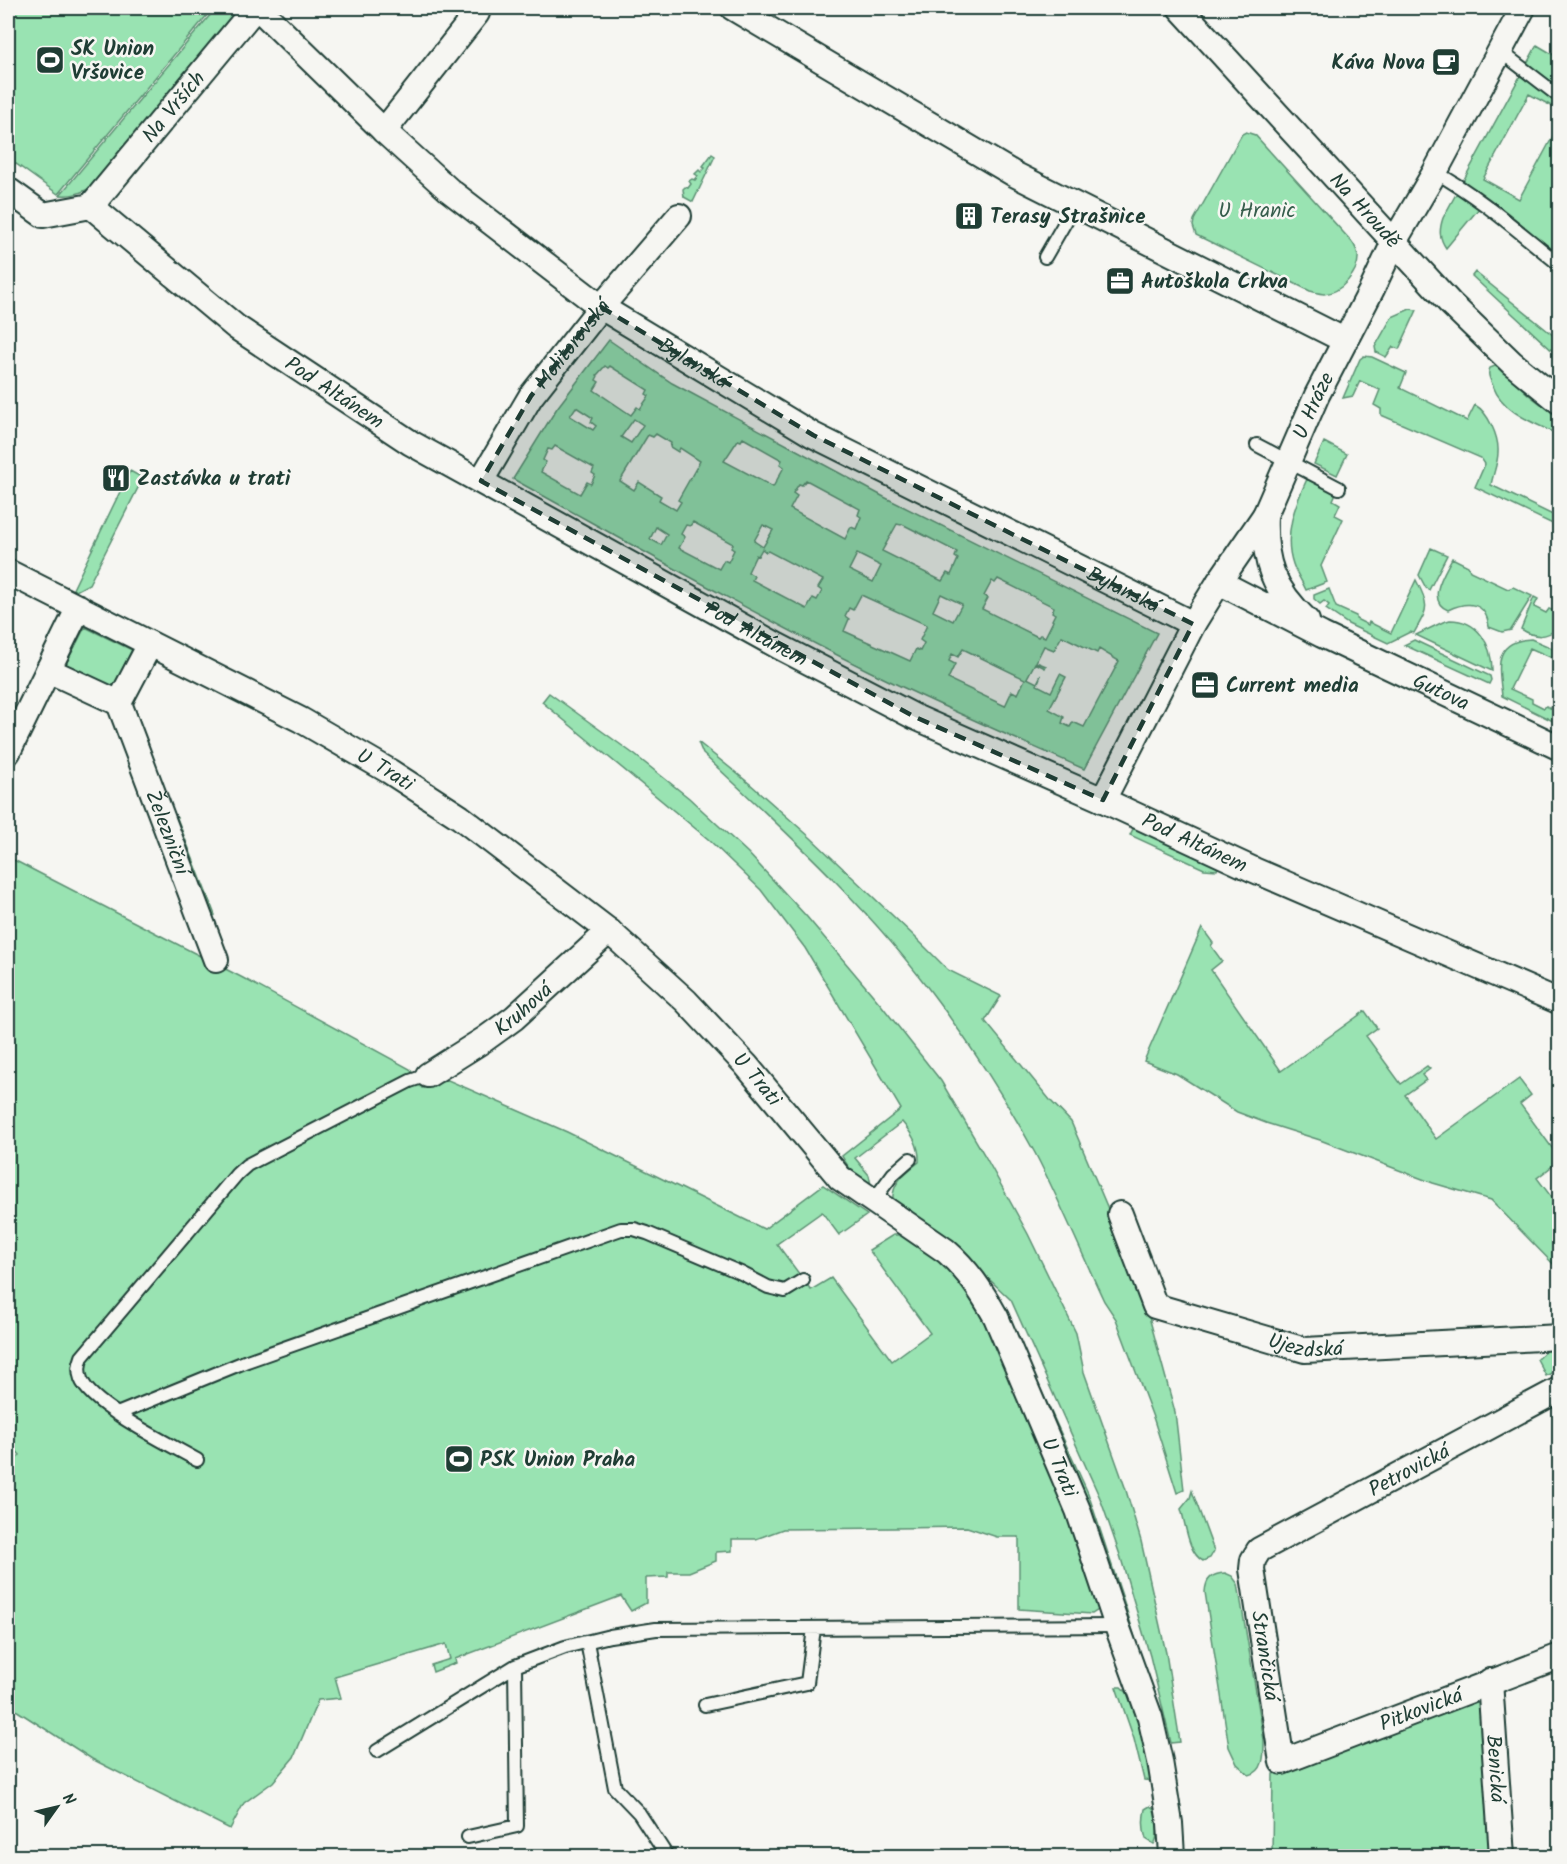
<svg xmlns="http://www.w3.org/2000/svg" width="1567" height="1864" font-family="Kalam,sans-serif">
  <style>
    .green { fill: #99e3b2; stroke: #5c9073; stroke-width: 1.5; fill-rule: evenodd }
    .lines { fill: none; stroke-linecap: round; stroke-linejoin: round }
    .service-casing { stroke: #1f3d34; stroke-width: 16 }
    .minor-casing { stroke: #1f3d34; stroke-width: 28 }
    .service { stroke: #f6f6f2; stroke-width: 12 }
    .minor { stroke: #f6f6f2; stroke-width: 24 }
    .marked { fill: #1f3d34; fill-opacity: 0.2; stroke: #1f3d34; stroke-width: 4.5; stroke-dasharray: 12 8; stroke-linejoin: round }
    .labels { text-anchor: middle; stroke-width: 5; stroke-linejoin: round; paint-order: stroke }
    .poi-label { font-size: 21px; font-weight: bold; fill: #1f3d34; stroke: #f6f6f2; text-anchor: start }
    .street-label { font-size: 21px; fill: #1f3d34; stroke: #f6f6f2 }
    .park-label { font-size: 21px; fill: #375e4d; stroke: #f6f6f2 }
  </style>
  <rect width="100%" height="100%" fill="#f6f6f2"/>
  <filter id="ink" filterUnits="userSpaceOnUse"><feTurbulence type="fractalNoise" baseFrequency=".0167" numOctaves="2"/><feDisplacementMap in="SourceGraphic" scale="12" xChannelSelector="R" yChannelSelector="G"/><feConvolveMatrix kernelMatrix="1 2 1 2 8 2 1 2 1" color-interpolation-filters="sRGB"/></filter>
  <g filter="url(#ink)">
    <!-- green -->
    <path class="green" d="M8 8H213L58 194 8 158Z
      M216 8H239L92 187C81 193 73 196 60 195Z
      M1537 45 1559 58V110L1529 94 1483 179 1519 199 1559 125V270L1480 207 1446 248C1439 238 1439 230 1443 218Z
      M1246 132 1255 135 1352 242C1355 246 1357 250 1358 256 1359 272 1341 293 1324 294 1320 294 1314 292 1310 291L1196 235 1193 226 1194 220 1242 134Z
      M712 154 715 156 693 202 684 197 683 189 685 187 688 188 691 184 689 181 692 179 695 180 698 176 695 174 699 170 701 172 705 168 703 166Z
      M1475 272 1559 340V357L1472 276Z
      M1410 309 1417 310 1399 349 1393 347 1386 357 1376 352 1375 347 1392 317Z
      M609 340 672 383 884 497 1157 633 1084 769C1012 737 940 706 869 671 748 611 631 544 513 479L557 408ZM605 366 608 368 610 366 648 390 646 394 649 396 640 409 637 407 631 415 594 390 599 382 596 380 598 376 597 375ZM576 407 593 418 591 422 596 426 593 430 570 416ZM634 419 643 425 631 443 621 437ZM656 434 671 443 670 447 678 452 680 448 700 461 678 500 681 502 676 510 659 500 661 496 639 482 634 490 620 481 648 435 653 437ZM743 438 782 460 780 464 784 467 773 487 724 461 738 440 741 441ZM555 446 594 468 592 473 595 475 591 484 587 482 580 494 541 472 546 462 543 460 548 449 552 450ZM806 480 860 509 858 515 861 517 856 529 851 527 845 539 790 509 797 496 793 493 799 484 802 485ZM693 522 733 544 731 548 734 550 728 562 724 560 719 569 679 548 685 537 681 534 686 525 690 526ZM902 524 957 552 955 557 958 559 951 575 947 573 942 581 882 551 897 524 901 525ZM763 525 773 530 763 547 754 541ZM656 527 667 534 661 545 650 539ZM762 549 766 552 768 551 823 580 818 588 822 591 817 600 813 598 807 609 752 580 754 576 748 572 756 555 758 556ZM857 554 881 566 873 582 849 570ZM998 579 1054 607 1052 612 1055 614 1052 620 1053 621 1045 637 1040 635 1038 637 982 609 988 598 984 596 992 581 995 583ZM941 594 962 604 953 621 933 611ZM861 595 927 625 920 640 924 643 920 651 916 649 910 661 844 631 849 619 845 616 849 608 853 610ZM1062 636 1097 653 1099 649 1119 661 1084 727 1073 722 1070 727 1062 723 1064 717 1049 709 1066 677 1060 674 1051 692 1037 685 1041 675 1037 683 1027 678 1035 663 1045 668 1046 666 1036 662 1044 646 1054 650ZM963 649 1025 679 1018 694 1012 691 1005 706 948 679 955 664 949 661 952 654 958 657Z
      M1364 356 1372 357 1406 373 1400 388 1467 421 1475 405C1488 412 1499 437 1498 452 1498 463 1493 474 1491 485L1559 518V527L1475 487 1485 464 1481 458 1381 415V409L1374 405 1380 390 1360 381 1353 396 1343 398 1360 359Z
      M1495 366 1501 369 1529 395 1559 418V435C1535 423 1503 413 1493 386 1490 379 1487 374 1490 368Z
      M1324 442 1347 454 1337 475 1314 464Z
      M130 471 143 478 89 584 76 591 73 589Z
      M1307 479 1336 493 1333 500 1340 504 1335 515 1343 519 1321 566 1327 582 1306 590C1302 581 1296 573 1293 564 1283 535 1295 505 1307 479Z
      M1431 548 1447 555 1429 590 1426 588 1419 575Z
      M1452 558 1468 566 1470 571 1508 589 1513 587 1532 596 1511 630 1502 632 1489 627C1486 601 1467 601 1448 610 1425 601 1445 572 1452 558Z
      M1416 580C1431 608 1427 609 1414 633L1410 632 1388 643 1348 624 1326 609 1329 605 1324 601 1320 604 1314 599V595L1329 589 1336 607 1356 616V619L1368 625 1369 622 1391 633Z
      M1534 597 1538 599 1534 607 1546 613 1549 609 1559 613V628C1545 638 1535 638 1521 629Z
      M1450 620C1478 620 1492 644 1492 671L1416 635 1443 622Z
      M85 627 132 650 112 690 65 666Z
      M1531 639 1559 651V661L1530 648 1510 689 1532 699V702L1544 708 1546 706 1559 712V724L1502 696C1499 668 1492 641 1531 639Z
      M1414 640 1490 676 1491 680 1489 684 1404 645Z
      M549 693 635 755 689 798 748 853 807 917 882 1006 941 1081 985 1156 1028 1234 1076 1333 1084 1372 1125 1487 1141 1541 1166 1653 1180 1742 1171 1743 1150 1656 1120 1555 1100 1498 1011 1300 990 1280 979 1273 957 1246 948 1238 893 1202C891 1183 905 1173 919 1162 920 1146 912 1134 902 1122L855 1158 869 1175 871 1185C858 1177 849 1170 842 1156L901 1109 805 948 761 890 708 839 542 702Z
      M698 742 750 784 811 838 912 934 948 970 1001 996 985 1021 1050 1100 1071 1122 1112 1218 1148 1313 1175 1412 1184 1490 1177 1493 1154 1420 1116 1319 1104 1301C1081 1252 1060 1201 1035 1153 1006 1100 973 1048 937 1000 870 908 785 831 703 754Z
      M177 818 215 915 210 917 174 820Z
      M1135 825 1220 861 1217 870 1204 869 1130 835Z
      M8 857 241 977 410 1069 422 1088 448 1080 567 1132 764 1229 823 1185 867 1215 839 1235 822 1212 777 1244 811 1290 831 1278 892 1361 930 1333 869 1250 893 1235H904L942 1262 982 1308 1094 1578 1099 1598 1098 1610 1092 1614 1019 1609V1537H997L967 1527 895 1528 783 1529 756 1539H732V1551L716 1552V1561L689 1572H668V1577L646 1578V1603L631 1611 621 1596 455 1659 456 1663 433 1672 431 1665 450 1659 446 1644 335 1677 341 1698 318 1700 294 1757 273 1782 244 1803 230 1829 92 1759 8 1705V1466L20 1455 8 1441Z
      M1202 928 1213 943 1211 946 1222 961 1211 970 1281 1071 1365 1011 1377 1028 1366 1036 1401 1084 1427 1066 1430 1069 1422 1075 1426 1080 1405 1095 1436 1139 1519 1079 1531 1095 1520 1104 1555 1152 1559 1149V1161L1537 1178 1552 1198 1559 1192V1270L1491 1200 1433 1183 1320 1140 1266 1123 1237 1112 1177 1074 1144 1061Z
      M992 1287 998 1295 1088 1493 1126 1608 1149 1684Z
      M1557 1341H1559V1369L1546 1376 1537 1359Z
      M1192 1491 1214 1551 1210 1558 1203 1561C1188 1553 1186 1525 1181 1509L1190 1498Z
      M1225 1573 1232 1576 1238 1584 1264 1740C1264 1753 1265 1772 1249 1775L1237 1764 1229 1747 1205 1592C1206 1578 1212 1574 1225 1573Z
      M1116 1687H1121L1135 1700 1153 1781 1144 1780 1134 1739Z
      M1477 1697 1483 1706 1496 1856H1272L1273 1774Z
      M1150 1806 1154 1809C1156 1819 1160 1836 1154 1844L1146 1839C1143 1830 1143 1818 1145 1809Z"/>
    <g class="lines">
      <!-- service casing -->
      <g class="service-casing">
        <path id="service" d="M1500 51 1560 97
          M1435 172C1480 197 1519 232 1560 265
          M1045 257 1075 205
          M1257 445 1339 488
          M873 1201 893 1174 910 1159
          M117 1414 247 1361 621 1229H634L647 1233 741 1273 768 1287 785 1291 803 1280
          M197 1460C171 1445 91 1406 81 1379 78 1370 79 1365 82 1357L237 1174 247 1165 410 1081 428 1075
          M587 1642 615 1788 639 1813 667 1856
          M705 1705 807 1683 814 1628
          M377 1751 515 1666 565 1647 610 1636 656 1629 1117 1626
          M468 1837 517 1826 515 1666"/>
      </g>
      <!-- minor casing -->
      <g class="minor-casing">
        <g id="minor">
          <path id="s1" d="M258 8 384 131 449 190 601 307 813 435 1193 624"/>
          <path d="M733 8 1014 174 1344 340"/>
          <path id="s2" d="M1180 8 1450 303 1512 363 1560 402"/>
          <path d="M384 131 477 13"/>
          <path id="s3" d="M8 190 43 215 91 206 236 327 411 443 778 646 915 717 1103 800 1254 870 1560 1002"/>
          <path id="s4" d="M91 206 255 8"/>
          <path id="s5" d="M481 481 531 396 601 307 679 216"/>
          <path d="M1265 515C1263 562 1273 589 1307 621"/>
          <path id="s6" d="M8 572 301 720 389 771 460 817 609 931 686 1001 746 1065 840 1178 946 1251C968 1270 982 1292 996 1317L1078 1510 1117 1626 1150 1717 1160 1761 1170 1823 1172 1856"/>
          <path id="s7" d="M1219 582 1322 635 1560 748"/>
          <path d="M48 670 119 703 150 644"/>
          <path id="s8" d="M119 703 216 960"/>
          <path d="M8 752 79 607"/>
          <path id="s9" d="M1103 800 1193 624 1219 582 1265 515 1317 395 1372 289 1394 242 1435 172 1523 8"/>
          <path id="s10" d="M428 1075 485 1039 514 1018 609 931"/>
          <path id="s11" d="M1120 1214 1155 1306 1305 1350 1560 1337"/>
          <path id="s12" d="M1560 1389 1259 1550 1253 1560 1252 1569 1282 1762 1560 1656"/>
          <path id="s13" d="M1490 1681 1502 1856"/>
        </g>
      </g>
      <!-- service -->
      <use href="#service" class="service"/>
      <!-- minor -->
      <use href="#minor" class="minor"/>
    </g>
  </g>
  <!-- marked area -->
  <path class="marked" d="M601 307 813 435 1193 624 1103 800 915 717 481 481 531 396Z"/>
  <!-- icons -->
  <defs>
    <g id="stadium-square" transform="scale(1.5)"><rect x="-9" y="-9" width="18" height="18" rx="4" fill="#1f3d34" stroke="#f6f6f2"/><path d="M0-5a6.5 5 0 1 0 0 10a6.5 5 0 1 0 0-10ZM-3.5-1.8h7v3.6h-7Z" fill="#fff"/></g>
    <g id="cafe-square" transform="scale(1.5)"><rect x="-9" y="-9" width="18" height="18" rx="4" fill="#1f3d34" stroke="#f6f6f2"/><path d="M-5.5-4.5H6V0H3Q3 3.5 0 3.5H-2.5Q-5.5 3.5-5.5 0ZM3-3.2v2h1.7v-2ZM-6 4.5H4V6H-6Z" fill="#fff"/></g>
    <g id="building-square" transform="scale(1.5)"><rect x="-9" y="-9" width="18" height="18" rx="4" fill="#1f3d34" stroke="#f6f6f2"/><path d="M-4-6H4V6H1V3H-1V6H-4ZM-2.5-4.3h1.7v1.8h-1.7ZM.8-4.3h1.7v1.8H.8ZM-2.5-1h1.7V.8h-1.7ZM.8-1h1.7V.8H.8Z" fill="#fff"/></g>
    <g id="office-square" transform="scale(1.5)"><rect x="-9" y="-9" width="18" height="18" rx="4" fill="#1f3d34" stroke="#f6f6f2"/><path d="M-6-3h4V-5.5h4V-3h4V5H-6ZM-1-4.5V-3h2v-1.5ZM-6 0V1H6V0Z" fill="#fff"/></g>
    <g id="restaurant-square" transform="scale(1.5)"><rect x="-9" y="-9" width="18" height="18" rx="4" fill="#1f3d34" stroke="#f6f6f2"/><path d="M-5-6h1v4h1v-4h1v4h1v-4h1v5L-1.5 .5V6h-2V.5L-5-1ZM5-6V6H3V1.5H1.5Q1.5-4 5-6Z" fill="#fff"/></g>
  </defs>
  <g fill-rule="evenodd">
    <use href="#stadium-square" x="50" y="60"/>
    <use href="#cafe-square" x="1446" y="62"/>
    <use href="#building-square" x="969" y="216"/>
    <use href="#office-square" x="1120" y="281"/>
    <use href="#restaurant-square" x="116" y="478"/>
    <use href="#office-square" x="1205" y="685"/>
    <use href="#stadium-square" x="459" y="1459"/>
  </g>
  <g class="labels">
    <!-- poi labels -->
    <g class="poi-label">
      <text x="71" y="55">SK Union<tspan x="71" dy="24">Vršovice</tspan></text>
      <text x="1425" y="69" text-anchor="end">Káva Nova</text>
      <text x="990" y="223">Terasy Strašnice</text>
      <text x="1141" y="288">Autoškola Crkva</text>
      <text x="137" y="485">Zastávka u trati</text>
      <text x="1226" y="692">Current media</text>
      <text x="480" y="1466">PSK Union Praha</text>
    </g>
    <!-- street labels -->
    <g class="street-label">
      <text dy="7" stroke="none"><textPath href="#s4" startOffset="129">Na Vrších</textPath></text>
      <text dy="7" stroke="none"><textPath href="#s2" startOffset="274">Na Hroudě</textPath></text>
      <text dy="7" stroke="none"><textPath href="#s5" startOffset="165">Molitorovská</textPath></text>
      <text dy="7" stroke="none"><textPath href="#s1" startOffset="564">Bylanská</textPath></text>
      <text dy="7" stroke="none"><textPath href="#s3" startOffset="399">Pod Altánem</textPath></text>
      <text dy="7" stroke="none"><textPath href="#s9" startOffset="448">U Hráze</textPath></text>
      <text dy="7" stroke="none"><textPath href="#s1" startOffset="1050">Bylanská</textPath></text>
      <text dy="7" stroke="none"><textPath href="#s3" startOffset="885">Pod Altánem</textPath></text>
      <text dy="7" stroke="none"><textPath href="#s7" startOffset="248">Gutova</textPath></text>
      <text dy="7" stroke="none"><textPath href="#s6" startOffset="426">U Trati</textPath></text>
      <text dy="7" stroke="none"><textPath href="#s8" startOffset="138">Železniční</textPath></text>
      <text dy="7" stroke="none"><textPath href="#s3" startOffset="1371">Pod Altánem</textPath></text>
      <text dy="7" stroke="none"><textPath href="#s10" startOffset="116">Kruhová</textPath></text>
      <text dy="7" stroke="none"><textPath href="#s6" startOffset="912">U Trati</textPath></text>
      <text dy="7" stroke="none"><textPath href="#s11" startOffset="255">Újezdská</textPath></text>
      <text dy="7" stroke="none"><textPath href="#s6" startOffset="1416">U Trati</textPath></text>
      <text transform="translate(1409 1470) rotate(-28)" y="7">Petrovická</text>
      <text dy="7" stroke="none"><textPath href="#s12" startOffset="450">Strančická</textPath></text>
      <text dy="7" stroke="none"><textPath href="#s12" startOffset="706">Pitkovická</textPath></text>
      <text dy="7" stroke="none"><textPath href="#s13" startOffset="88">Benická</textPath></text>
    </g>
    <!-- park labels -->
    <g class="park-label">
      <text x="1257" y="217">U Hranic</text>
    </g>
  </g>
  <!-- margin -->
  <rect width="1567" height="1864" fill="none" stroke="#f6f6f2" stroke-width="30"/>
  <rect x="15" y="15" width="1537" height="1834" fill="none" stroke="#1f3d34" stroke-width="2" filter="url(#ink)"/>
  <!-- north arrow -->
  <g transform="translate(57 1807) rotate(56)" stroke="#f6f6f2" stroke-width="4.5" paint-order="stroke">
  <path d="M0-4.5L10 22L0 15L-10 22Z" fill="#1f3d34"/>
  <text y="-9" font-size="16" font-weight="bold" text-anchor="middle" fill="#1f3d34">N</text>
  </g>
</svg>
